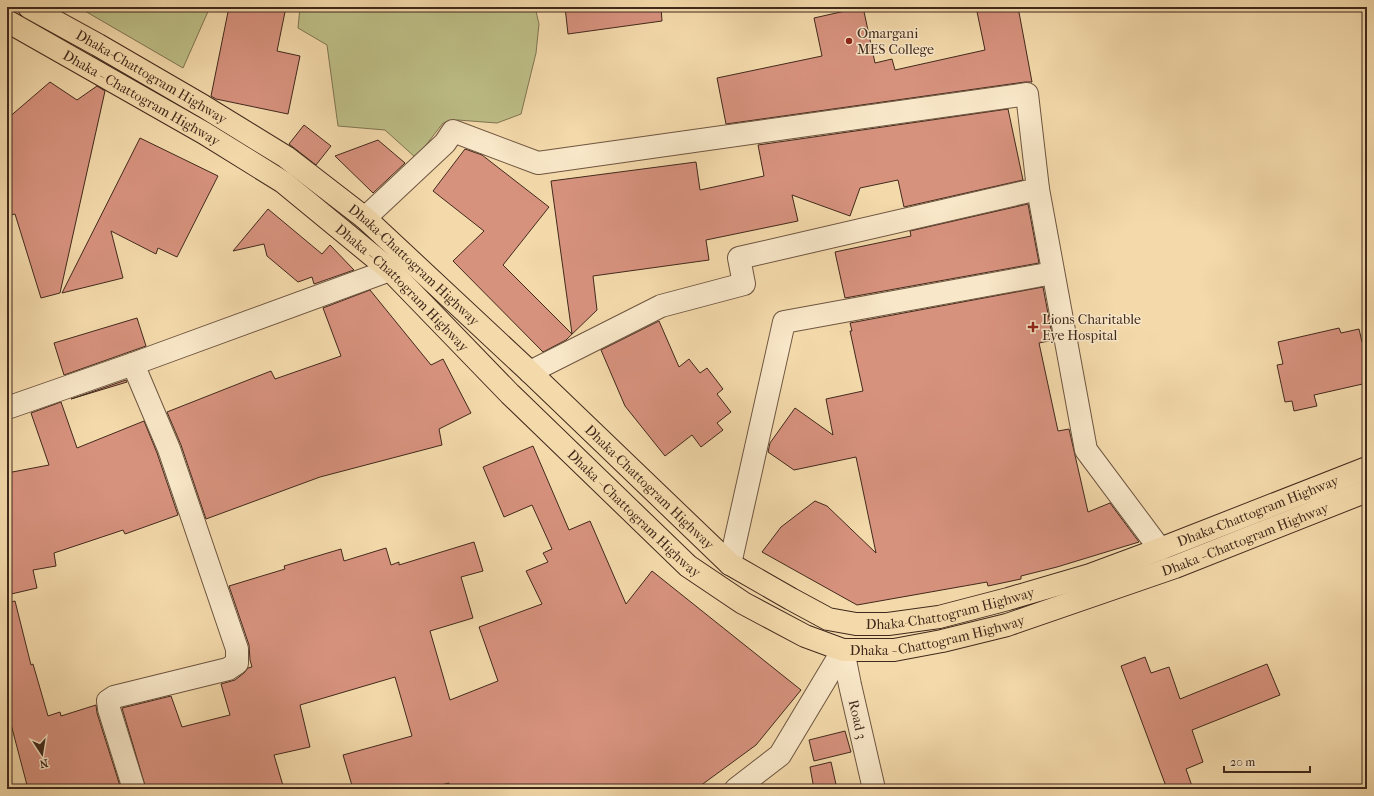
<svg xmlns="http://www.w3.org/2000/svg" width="1374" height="796" font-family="'IM FELL French Canon',serif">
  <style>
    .green { fill: #bebf87; stroke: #807452 }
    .building { fill: #d7927e; stroke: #41291c }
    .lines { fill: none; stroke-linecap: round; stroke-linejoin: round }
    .minor-casing { stroke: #6e5540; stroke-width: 24 }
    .highway-casing { stroke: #41291c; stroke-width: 24 }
    .minor { stroke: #f8e7c8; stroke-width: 22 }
    .highway { stroke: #f4daab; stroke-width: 22 }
    .poi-dot { fill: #8f2418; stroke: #f8e7c8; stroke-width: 1.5 }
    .labels { text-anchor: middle; stroke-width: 3; stroke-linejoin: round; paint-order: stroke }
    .poi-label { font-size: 14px; fill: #41291c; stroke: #f8e7c8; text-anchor: start }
    .street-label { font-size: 14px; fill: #41291c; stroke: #f8e7c8 }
  </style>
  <rect width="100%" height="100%" fill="#f4daab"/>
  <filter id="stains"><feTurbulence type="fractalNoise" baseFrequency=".005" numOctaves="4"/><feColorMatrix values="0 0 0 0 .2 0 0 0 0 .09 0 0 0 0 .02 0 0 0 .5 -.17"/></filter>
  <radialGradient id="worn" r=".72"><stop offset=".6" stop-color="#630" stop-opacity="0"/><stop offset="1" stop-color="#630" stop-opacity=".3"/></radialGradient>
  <!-- green -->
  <path class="green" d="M78 7H210L183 68Z
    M300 7H535L539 24 536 53 521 114 497 123 458 120 443 123 416 158 385 130 338 126 327 45 298 28Z"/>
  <!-- building -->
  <path class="building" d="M229 7H286L277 51 300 56 288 114 216 99 211 96Z
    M565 7H661L662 21 568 34Z
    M863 7 875 63 892 59 895 70 985 50 976 7H1018L1032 82H1025L726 124 717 78 822 56 814 18Z
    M50 82 77 100 97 86 105 91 60 293 41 298 15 214 7 216V119Z
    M1008 109 1023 180 904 207 898 180 860 188 850 216 792 195 798 221 706 240 709 260 593 276 597 310 566 340 543 352 453 261 484 231 433 191 465 149 482 155 549 207 503 265 572 334 551 181 696 162 700 190 764 176 758 145Z
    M304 125 331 146 316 165 289 144Z
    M140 138 218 176 177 257 158 248 156 254 111 231 123 278 62 293Z
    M378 140 405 163 373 193 335 156Z
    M1028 204 1039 263 845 298 835 252 911 236 910 231Z
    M268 209 322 254 330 245 354 270 314 284 312 277 298 282 267 256 264 244 233 251Z
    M1043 287 1053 340 1039 343 1058 431 1069 429 1088 512 1110 503 1139 542 1057 567 1021 576V579L988 586 987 582 857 605 762 552 781 527 815 501 827 506 876 553 856 457 794 470 768 452 770 443 795 408 833 435 826 399 863 391 850 331H852L850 323Z
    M370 290 431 365 443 359 471 413 439 429 442 445 320 477 206 519 181 445 167 412 271 371 275 379 341 356 323 308Z
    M137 318 146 346 64 375 54 343Z
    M659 321 679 367 689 359 700 373 707 368 723 389 717 394 731 412 717 423 723 430 701 447 692 435 665 456 625 406 601 350Z
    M1339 328 1341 333 1359 329 1362 342 1367 340V383L1314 395 1317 406 1294 411 1292 401 1285 402 1277 365 1283 364 1278 342Z
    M126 380 127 382 71 399Z
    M61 402 77 448 144 421 157 453 178 515 125 534 123 530 54 553 56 566 33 570 37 588 7 595V473L49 465 31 413Z
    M533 446 569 530 590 521 626 604 652 571 801 690 756 745 696 789H449V783L425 789H353L343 755 412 736 395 677 300 705 310 747 274 755 284 789H146L122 708 171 696 182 727 230 715 221 684 235 680 244 673 248 668 252 667 250 660 249 645 229 586 285 569 284 566 341 549 344 561 386 548 391 565 399 562V565L474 542 483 571 461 577 473 618 430 631 450 700 498 681 479 627 542 604 526 571 548 562 543 553 552 549 532 505 504 517 483 467Z
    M15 601 31 665 33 664 48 716 60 712 61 716 96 705 97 713 121 789H28L7 709V603Z
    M1145 657 1151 673 1169 667 1180 699 1267 664 1280 695 1192 730 1203 762 1186 769 1193 789H1167L1121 666Z
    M845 731 851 752 814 761 809 740Z
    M831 762 837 789H814L810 767Z"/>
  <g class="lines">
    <!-- minor casing -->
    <g class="minor-casing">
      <g id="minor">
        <path d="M365 218 445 143 453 131 538 163 1027 94 1038 189 1086 450 1160 549"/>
        <path d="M133 364 169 449 237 649V663L228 669 114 697 108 701 109 709 134 789"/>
        <path d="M530 372 661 306 744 284 739 258 1038 189"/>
        <path d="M7 408 133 364 390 270 400 256"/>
        <path d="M730 564 784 322 1053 273"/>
        <path id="s1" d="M843 650 850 685 874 789"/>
        <path d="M736 789 780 755 843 650"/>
      </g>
    </g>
    <!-- highway casing -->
    <g class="highway-casing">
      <g id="highway">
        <path id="s2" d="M29 7 98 45 203 106 286 157 365 218 530 372 730 564 791 599 828 619 856 624H888L939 617 1008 599 1090 575 1160 549 1367 468"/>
        <path id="s3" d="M7 21 204 133 283 182 390 270 510 394 688 566 743 603 805 636 843 650H894L942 641 1007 625 1175 567 1367 491"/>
      </g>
    </g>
    <!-- minor -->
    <use href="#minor" class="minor"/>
    <!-- highway -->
    <use href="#highway" class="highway"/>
  </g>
  <!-- markers -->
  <g class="poi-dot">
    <circle cx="849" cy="41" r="4"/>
    <path d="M1031 321h4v4h4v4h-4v4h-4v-4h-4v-4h4z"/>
  </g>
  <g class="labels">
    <!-- poi labels -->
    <g class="poi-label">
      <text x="857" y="38">Omargani<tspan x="857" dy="16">MES College</tspan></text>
      <text x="1042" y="324">Lions Charitable<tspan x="1042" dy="16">Eye Hospital</tspan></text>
    </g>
    <!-- street labels -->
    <g class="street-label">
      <text dy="5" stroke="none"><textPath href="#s2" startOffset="141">Dhaka-Chattogram Highway</textPath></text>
      <text dy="5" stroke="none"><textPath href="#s3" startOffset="155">Dhaka - Chattogram Highway</textPath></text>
      <text dy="5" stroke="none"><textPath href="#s2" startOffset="465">Dhaka-Chattogram Highway</textPath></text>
      <text dy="5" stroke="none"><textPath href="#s3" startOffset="479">Dhaka - Chattogram Highway</textPath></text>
      <text dy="5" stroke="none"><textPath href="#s2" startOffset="789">Dhaka-Chattogram Highway</textPath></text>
      <text dy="5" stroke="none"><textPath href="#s2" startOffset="1461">Dhaka-Chattogram Highway</textPath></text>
      <text dy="5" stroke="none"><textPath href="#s3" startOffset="803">Dhaka - Chattogram Highway</textPath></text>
      <text dy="5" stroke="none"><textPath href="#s3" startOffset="1475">Dhaka - Chattogram Highway</textPath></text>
      <text dy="5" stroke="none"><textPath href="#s2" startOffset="1137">Dhaka-Chattogram Highway</textPath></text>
      <text dy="5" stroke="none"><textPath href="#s3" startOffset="1151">Dhaka - Chattogram Highway</textPath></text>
      <text dy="5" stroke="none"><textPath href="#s1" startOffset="71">Road 3</textPath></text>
    </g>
  </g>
  <!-- margin -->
  <rect width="1374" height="796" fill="none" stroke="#f4daab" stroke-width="24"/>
  <rect x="8" y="8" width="1358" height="780" fill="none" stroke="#41291c" stroke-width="2"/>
  <rect x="12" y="12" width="1350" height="772" fill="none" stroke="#41291c"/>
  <!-- north arrow -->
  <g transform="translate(42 754) rotate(168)" stroke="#f8e7c8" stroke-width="3" paint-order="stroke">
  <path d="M0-3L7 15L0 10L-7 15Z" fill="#41291c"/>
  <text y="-6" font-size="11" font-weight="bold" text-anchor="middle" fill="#41291c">N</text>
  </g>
  <!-- scale -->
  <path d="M1224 766v6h86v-6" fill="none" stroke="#41291c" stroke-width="2"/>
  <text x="1230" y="766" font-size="12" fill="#41291c" stroke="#f8e7c8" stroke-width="3" paint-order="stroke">20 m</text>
  <rect width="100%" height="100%" filter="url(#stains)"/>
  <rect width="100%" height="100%" fill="url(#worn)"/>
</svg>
